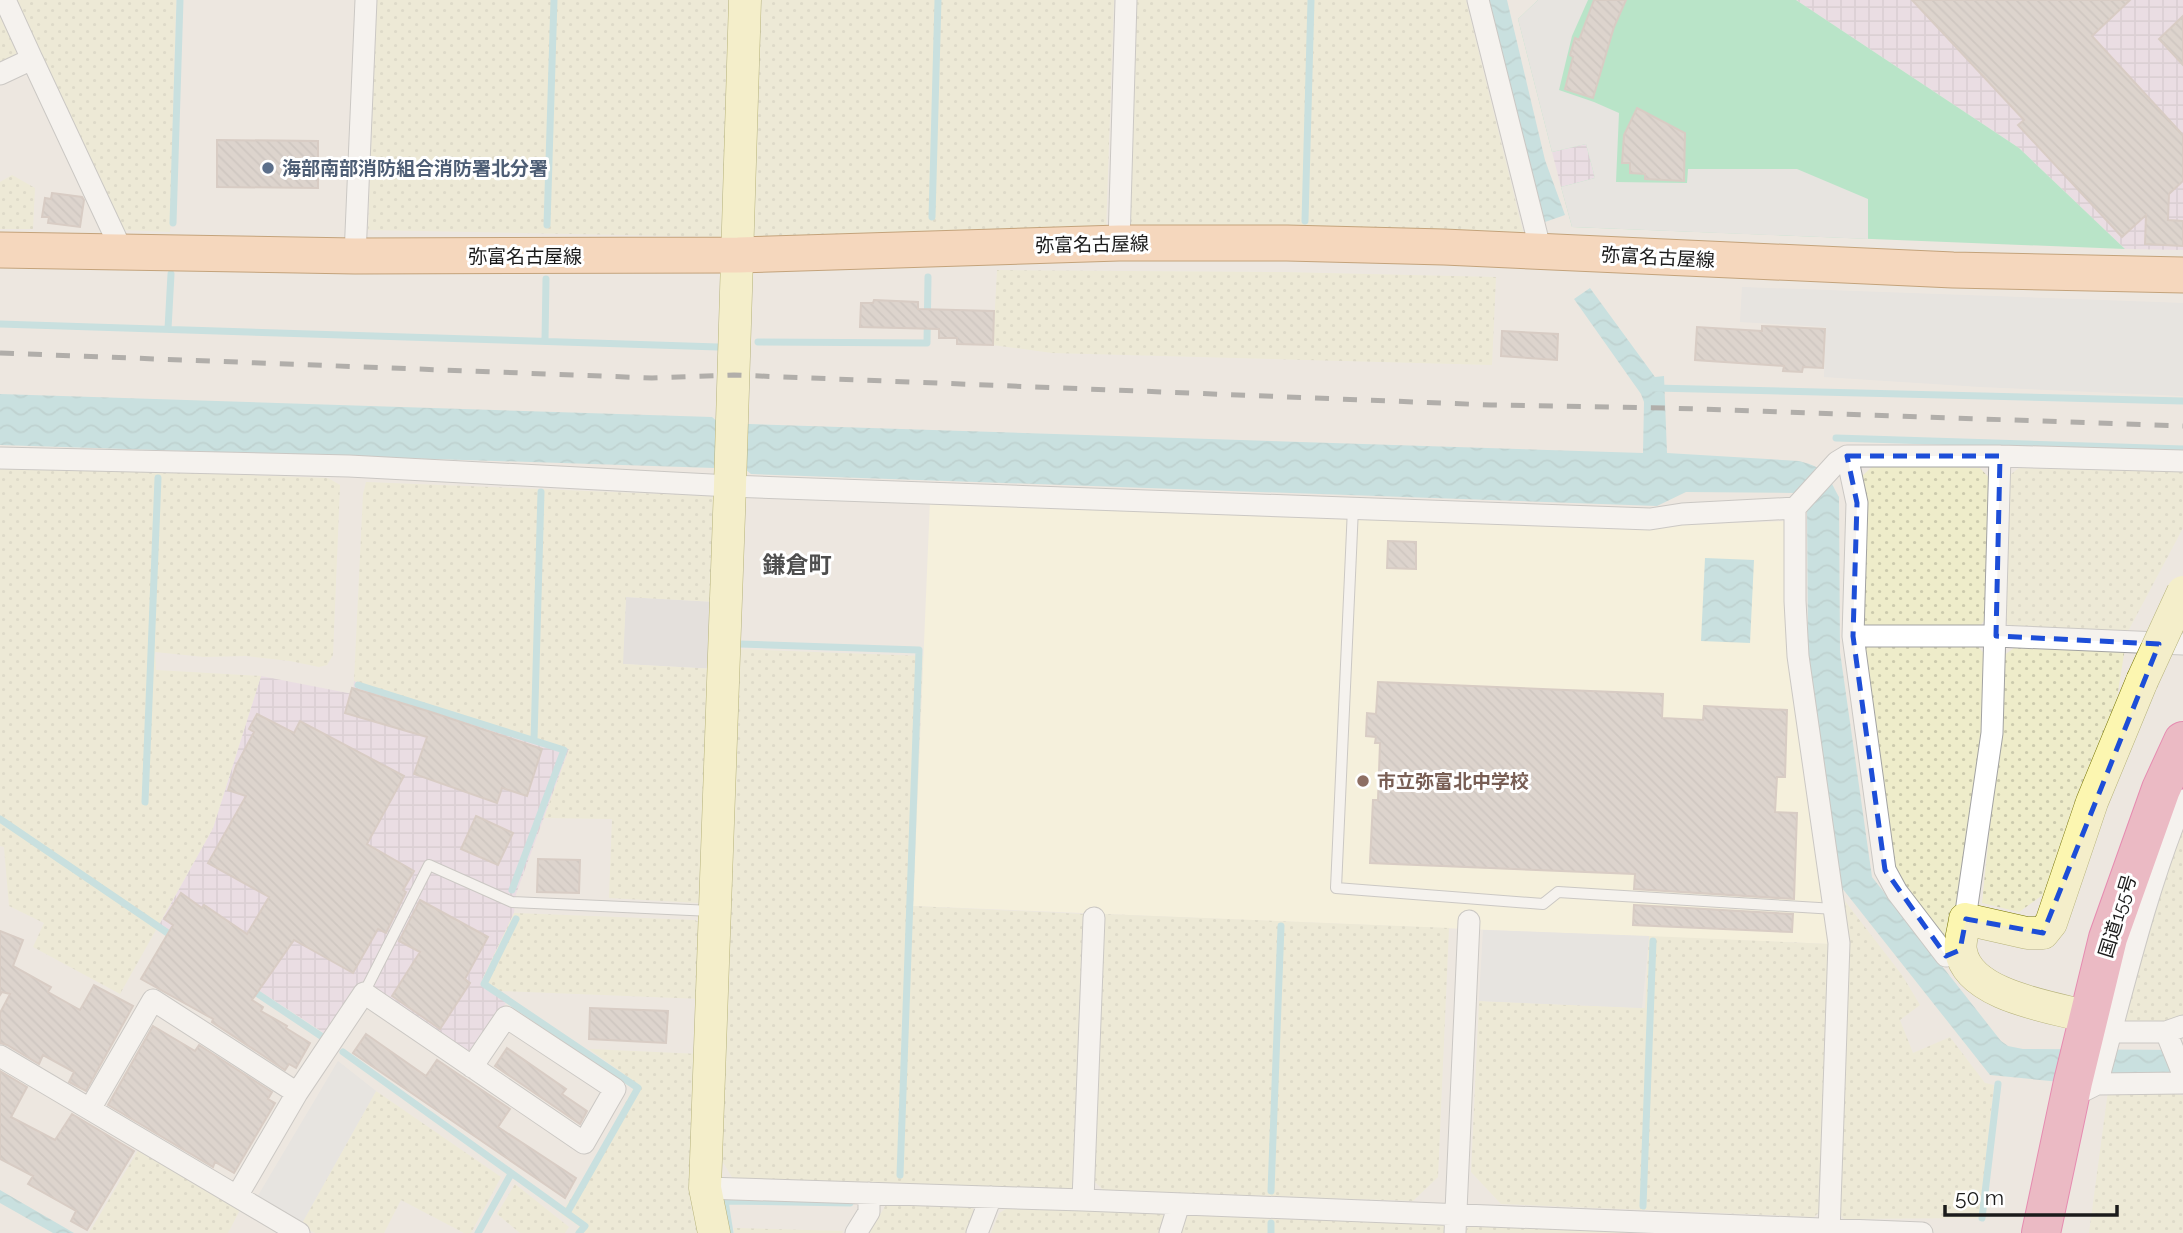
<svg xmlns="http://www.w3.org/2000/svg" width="2183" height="1233" font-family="Raleway,'Noto Sans JP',sans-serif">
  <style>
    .residential { fill: #d9d8d8 }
    .industrial { fill: url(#industrial-grid) }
    .education { fill: #fffad7 }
    .farmland { fill: url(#farmland-dots) }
    .pitch { fill: #7ae1ac }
    .parking { fill: #dfdfdf }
    .water { fill: url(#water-waves) }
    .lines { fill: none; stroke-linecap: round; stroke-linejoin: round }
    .stream { stroke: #9ed7dd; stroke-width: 7 }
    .building { fill: url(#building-back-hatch); stroke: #bfaba2; stroke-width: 2 }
    .lane-casing { stroke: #a2a2a2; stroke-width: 12 }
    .street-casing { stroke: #a2a2a2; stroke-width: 23 }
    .secondary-casing { stroke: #747200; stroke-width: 33 }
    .primary-casing { stroke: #925000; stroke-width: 37 }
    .highway-casing { stroke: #dc1c76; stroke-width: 40 }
    .lane { stroke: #fff; stroke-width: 10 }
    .street { stroke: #fff; stroke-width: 21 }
    .secondary { stroke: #fcf6b0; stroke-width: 32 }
    .primary { stroke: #ffc393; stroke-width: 35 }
    .highway { stroke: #e983a3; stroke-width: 38 }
    .rail { stroke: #696969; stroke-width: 5; stroke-dasharray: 14 14; stroke-linecap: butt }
    .secondary-bridge-casing { stroke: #747200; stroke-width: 33; stroke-linecap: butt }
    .secondary-bridge { stroke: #fcf6b0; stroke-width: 32 }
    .marked { fill: none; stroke: #1d4ed8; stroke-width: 5; stroke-dasharray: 14 9; stroke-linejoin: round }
    .service-dot { fill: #5c6f8a; stroke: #fff; stroke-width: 2.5 }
    .education-dot { fill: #8d6e63; stroke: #fff; stroke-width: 2.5 }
    .labels { text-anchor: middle; stroke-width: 6; stroke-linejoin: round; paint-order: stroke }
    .service-label { font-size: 19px; font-weight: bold; fill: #4e5e75; stroke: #fff; text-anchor: start }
    .street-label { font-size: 19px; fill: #1b1b1b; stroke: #fff }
    .education-label { font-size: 19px; font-weight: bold; fill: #785e54; stroke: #fff; text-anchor: start }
    .quarter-label { font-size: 23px; font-weight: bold; fill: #4e4e4e; stroke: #fff }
  </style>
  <defs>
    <pattern id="industrial-grid" width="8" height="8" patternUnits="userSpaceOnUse" patternTransform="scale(1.75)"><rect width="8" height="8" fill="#e7d1e6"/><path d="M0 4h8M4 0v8" fill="none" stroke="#c6b3c5"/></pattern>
    <pattern id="farmland-dots" width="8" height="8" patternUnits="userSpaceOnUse" patternTransform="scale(1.75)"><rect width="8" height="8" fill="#eeecca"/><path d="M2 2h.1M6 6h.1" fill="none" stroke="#cccaad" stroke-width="1.8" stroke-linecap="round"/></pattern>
    <pattern id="water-waves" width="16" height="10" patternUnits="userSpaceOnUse" patternTransform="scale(1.75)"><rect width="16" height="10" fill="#9ed7dd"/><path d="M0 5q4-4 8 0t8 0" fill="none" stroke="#88b8bd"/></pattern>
    <pattern id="building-back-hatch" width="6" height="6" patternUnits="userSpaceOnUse" patternTransform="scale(1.75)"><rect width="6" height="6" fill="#c9bcb6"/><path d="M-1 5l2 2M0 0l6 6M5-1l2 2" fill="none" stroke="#aca19c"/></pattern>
  </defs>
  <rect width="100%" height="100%" fill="#ede7e0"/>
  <!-- residential -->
  <path class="residential" d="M626 597 717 602 716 669 622 664Z"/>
  <!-- industrial -->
  <path class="industrial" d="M1796 0H2183V250L2125 249 2019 148Z
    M1586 144 1595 179 1561 187 1552 152Z
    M261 676 353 694 354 681 569 749 516 894 514 913 482 980 510 997 475 1049 463 1052 363 983 327 1035 159 925 213 828Z"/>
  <!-- education -->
  <path class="education" d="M930 500 1652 526 1787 521 1830 944 913 906Z"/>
  <!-- farmland -->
  <path class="farmland" d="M15 0H176L170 232 123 230Z
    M377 0H732L723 237 368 230Z
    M757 0H1114L1106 231 756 244 749 235Z
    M1133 0H1466L1524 235 1126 230Z
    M0 8 19 48 15 56 0 63Z
    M12 175 35 188 33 229H0V182Z
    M997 270 1282 272 1496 277 1492 365 1052 353 993 345Z
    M1875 464 1980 468 1993 482 1984 621 1977 629 1873 630 1862 625 1859 479Z
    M0 466 328 478 340 485 333 655 327 665 319 667 290 661 246 656 204 657 155 652 156 670 261 676 213 828 120 994 33 947 44 923 9 906 4 847 0 846Z
    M2019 468 2183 472V528L2126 635 2013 630 2005 621 2010 475Z
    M366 482 711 496 720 505 717 602 626 597 623 664 716 669 705 892 698 903 609 898 612 819 544 818 569 749 354 681 363 494Z
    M1976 644 1986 656 1985 731 1954 937 1942 936 1891 866 1863 647Z
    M2014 648H2125L2116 704 2074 803 2044 894 2019 912 1982 903 1999 737 2003 656Z
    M736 649 923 656 913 906 1084 914 1078 1183 1071 1191 735 1182 719 1156Z
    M2183 828V1019L2120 1028 2154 907Z
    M1841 896 1902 975 1920 1005 1900 1020 1913 1053 1950 1037 1985 1083 1994 1085 1979 1218 1844 1219 1836 1210Z
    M514 913 695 920 704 925 702 999 500 991 482 980Z
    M1104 914 1449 928 1438 1177 1413 1201 1103 1190 1093 1180Z
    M1649 936 1830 944 1823 1209 1814 1217 1501 1204 1471 1172 1479 1001 1645 1008Z
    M589 1049 700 1054 701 1233H575L579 1226 561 1214 594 1162 636 1083Z
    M376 1091 501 1177 471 1233H464L401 1200 384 1233H315L301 1225Z
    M2108 1091H2168L2183 1096V1233H2089Z
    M140 1147 241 1208 228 1233H89Z
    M515 1184 569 1227 565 1233H520L497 1214Z
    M887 1203 972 1207 976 1216 969 1233H869Z
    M1006 1209 1160 1210 1165 1219 1161 1233H991L999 1213Z
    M1191 1212 1440 1221 1450 1233H1179L1183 1221Z
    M1472 1222 1778 1233H1464Z
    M734 1228 843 1231 842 1233H734Z"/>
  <!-- pitch -->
  <path class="pitch" d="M1538 0H1796L2019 148 2125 249 1572 227 1561 187 1595 178 1586 144 1552 152 1518 19Z"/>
  <!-- parking -->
  <path class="parking" d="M1538 0H1588L1572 36 1559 90 1594 102 1619 113 1616 182 1687 183 1688 169H1797L1868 199V239L1572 227 1561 187 1595 178 1586 144 1552 152 1518 19Z
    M1742 287 2183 303V396L1981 387 1824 377 1826 327 1740 322Z
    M1483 930 1649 936 1642 1008 1479 1001Z
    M338 1061 376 1091 301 1225 256 1199Z"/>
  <!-- water -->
  <path class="water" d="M1487 0H1507L1545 160 1565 215 1545 222 1530 175Z
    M1590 288 1655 377 1664 376 1667 453 1799 461C1828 469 1826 473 1839 497L1840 652 1872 877 2001 1041 2008 1046 2023 1049 2183 1050V1072L2071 1083 1990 1075 1842 888 1808 651 1807 505 1795 493 1686 492 1657 506 751 474 745 469 0 445V394L712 417 719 423 1643 453 1644 402 1641 394 1574 299Z
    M1705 558 1754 560 1750 643 1701 641Z
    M0 1190 74 1233H53L0 1203Z"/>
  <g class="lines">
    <!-- stream -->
    <path class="stream" d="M932 217 938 0
      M1305 221 1311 0
      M173 223 180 0
      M547 225 554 0
      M0 324 718 347
      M168 329 171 274
      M545 341 546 279
      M758 342 927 343 928 277
      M1655 388 2183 401
      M1836 438 2183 449
      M740 644 919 650 900 1175
      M358 685 564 750 512 890
      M534 740 541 492
      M145 802 158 478
      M0 819 175 938
      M516 919 484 984 638 1088 567 1213
      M249 988 321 1036
      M343 1052 585 1226 579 1233
      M1271 1191 1281 926
      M1643 1206 1653 941
      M1982 1218 1998 1084
      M478 1233 511 1174
      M730 1233 725 1201 850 1203
      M1271 1233V1223"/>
  </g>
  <!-- building -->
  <path class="building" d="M1594 0H1626L1614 27 1593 98 1565 89 1573 57 1570 55 1575 38 1579 40Z
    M1912 0H2130L2092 36 2183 135V181L2169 194 2168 220 2183 221V246L2145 244 2146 215 2122 237 2018 125 2024 120Z
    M2183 16V65L2159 39Z
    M1637 108 1685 133 1684 181 1645 179V174L1630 173V163H1622L1624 135Z
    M217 140 318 141V188L217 187Z
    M52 193 82 197 84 200 80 227 48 223 49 217H42L45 198 51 199Z
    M874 300 918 302V309L994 311 993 345 957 344V338H939V329L860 327 861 303H873Z
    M1762 326 1825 329 1823 368 1803 367 1802 372 1783 371 1784 366 1695 360 1697 327 1762 331Z
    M1502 331 1558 334 1557 360 1501 356Z
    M1388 541 1416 542V569L1387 568Z
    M1378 682 1663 694 1662 718 1703 720 1704 706 1787 710 1785 777H1777L1775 812 1797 813 1794 899 1634 889 1635 874 1370 863 1373 800H1378L1380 743H1375L1376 737 1366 736 1367 713 1376 714Z
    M352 688 431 712 542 749 527 796 502 788 497 803 414 774 427 737 345 713Z
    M257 714 294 733 300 721 404 776 367 844 414 871 403 890 406 892 386 933 378 929 353 973 294 940 252 1000 263 1007 261 1011 287 1026 286 1028 310 1043 296 1068 289 1064 285 1070 212 1022 213 1019 141 979 173 925 164 919 181 893 202 908 204 905 247 934 269 897 208 863 246 796 228 790 236 766 254 732 249 729Z
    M476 816 513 833 498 865 461 849Z
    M538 859 580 860 579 893 537 892Z
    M420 900 488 937 465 979 470 983 440 1029 392 996 420 952 399 941Z
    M1634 905 1793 914 1792 932 1633 925Z
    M0 931 23 940 13 966 51 987 48 992 80 1010 94 985 133 1006 86 1091 69 1082 74 1072 43 1055 39 1064 7 1045 0 1043V1013L10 994 2 992 0 995Z
    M590 1008 668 1011 666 1043 589 1039Z
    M153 1026 195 1051 199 1045 272 1092 268 1099 275 1103 234 1173 215 1162 213 1167 108 1105Z
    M366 1034 426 1076 437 1060 510 1109 498 1127 576 1178 565 1198 353 1053Z
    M507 1048 566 1089 562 1094 587 1111 580 1124 495 1066Z
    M0 1071 27 1087 11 1117 55 1140 72 1114 134 1151 87 1230 71 1221 76 1211 28 1184 33 1176 0 1159Z"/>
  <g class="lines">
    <!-- lane casing -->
    <g class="lane-casing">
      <path id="lane" d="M1353 508 1336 888 1543 904 1558 892 1835 909
        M364 993 429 865 512 902 712 911"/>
    </g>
    <!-- street casing -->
    <g class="street-casing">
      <path id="street" d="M5 0 32 59
        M1478 0 1541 252
        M0 74 32 59 122 251
        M1119 243 1126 0
        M355 256 366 0
        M1847 456 1857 503 1853 636H1996L2183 644
        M0 458 349 466 730 486 1650 519 1682 514 1795 508
        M1853 636 1885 870 1897 892 1946 956 1960 950
        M1965 919 1992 733 2000 456
        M2111 1032H2166L2183 1026
        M2166 1032 2183 1074
        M0 1056 299 1233
        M2097 1084C2123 989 2145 892 2183 800
        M2085 1090 2097 1084 2183 1083
        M90 1109 153 1000 297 1093
        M705 1188 1083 1200 1922 1233
        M237 1196 297 1093 364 993 584 1143 615 1089 506 1017 472 1067
        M1083 1200 1094 918
        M856 1233 869 1212V1193
        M977 1233 991 1197
        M1170 1233 1179 1204
        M1455 1233 1469 921
        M1829 1233 1839 943 1798 656 1795 601V508L1837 462 1847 456H2000L2183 461"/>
    </g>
    <!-- secondary casing -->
    <g class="secondary-casing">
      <path id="secondary" d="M2089 1017C2052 1007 1968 996 1961 951 1959 942 1964 929 1965 919L2027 933H2043L2051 923 2092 802 2142 681
        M714 1233 705 1188 730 486 745 0"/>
    </g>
    <!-- primary casing -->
    <g class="primary-casing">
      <path id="primary" d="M0 250 355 256 738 255 1119 243H1287L1444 247 1953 270 2183 275"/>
    </g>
    <!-- highway casing -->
    <g class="highway-casing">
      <path id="highway" d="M2041 1233 2073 1082 2108 938 2161 789 2183 741"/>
    </g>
    <!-- lane -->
    <use href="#lane" class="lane"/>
    <!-- street -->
    <use href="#street" class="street"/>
    <!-- secondary -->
    <use href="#secondary" class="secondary"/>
    <!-- primary -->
    <use href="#primary" class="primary"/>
    <!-- highway -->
    <use href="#highway" class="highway"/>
    <!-- rail -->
    <path class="rail" d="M0 353 652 378 734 375 1491 405 1668 408 2183 426"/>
    <!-- secondary-bridge casing -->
    <g class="secondary-bridge-casing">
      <path id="secondary-bridge" d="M2142 681 2183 592"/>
    </g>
    <!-- secondary-bridge -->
    <use href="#secondary-bridge" class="secondary-bridge"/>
  </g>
  <!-- marked area -->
  <path d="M0 0H2183V1233H0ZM1847 456H2000L1996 636 2159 644 2043 933 1966 919 1960 950 1946 956 1885 870 1853 636 1857 503Z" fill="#ede7e0" fill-opacity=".55" fill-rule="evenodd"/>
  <path class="marked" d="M1847 456H2000L1996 636 2159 644 2043 933 1966 919 1960 950 1946 956 1885 870 1853 636 1857 503Z"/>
  <!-- markers -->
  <circle class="service-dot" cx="268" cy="168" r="7"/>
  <circle class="education-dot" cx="1363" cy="781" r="7"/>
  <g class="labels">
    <!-- service labels -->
    <g class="service-label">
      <text x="282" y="175">海部南部消防組合消防署北分署</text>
    </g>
    <!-- street labels -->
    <g class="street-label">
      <text transform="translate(1092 244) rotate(-1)" y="7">弥富名古屋線</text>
      <text x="525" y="263">弥富名古屋線</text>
      <text transform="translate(1658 257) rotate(3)" y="7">弥富名古屋線</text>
      <text transform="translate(2117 916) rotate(-73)" y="7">国道155号</text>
    </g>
    <!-- education labels -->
    <g class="education-label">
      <text x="1377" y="788">市立弥富北中学校</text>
    </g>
    <!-- quarter labels -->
    <g class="quarter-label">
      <text x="797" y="573">鎌倉町</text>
    </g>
  </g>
  <!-- scale -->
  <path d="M1945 1205v10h172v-10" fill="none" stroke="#1b1b1b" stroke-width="3.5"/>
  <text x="1955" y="1205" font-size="21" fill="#1b1b1b" stroke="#ffffff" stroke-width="5" paint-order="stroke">50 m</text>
</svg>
